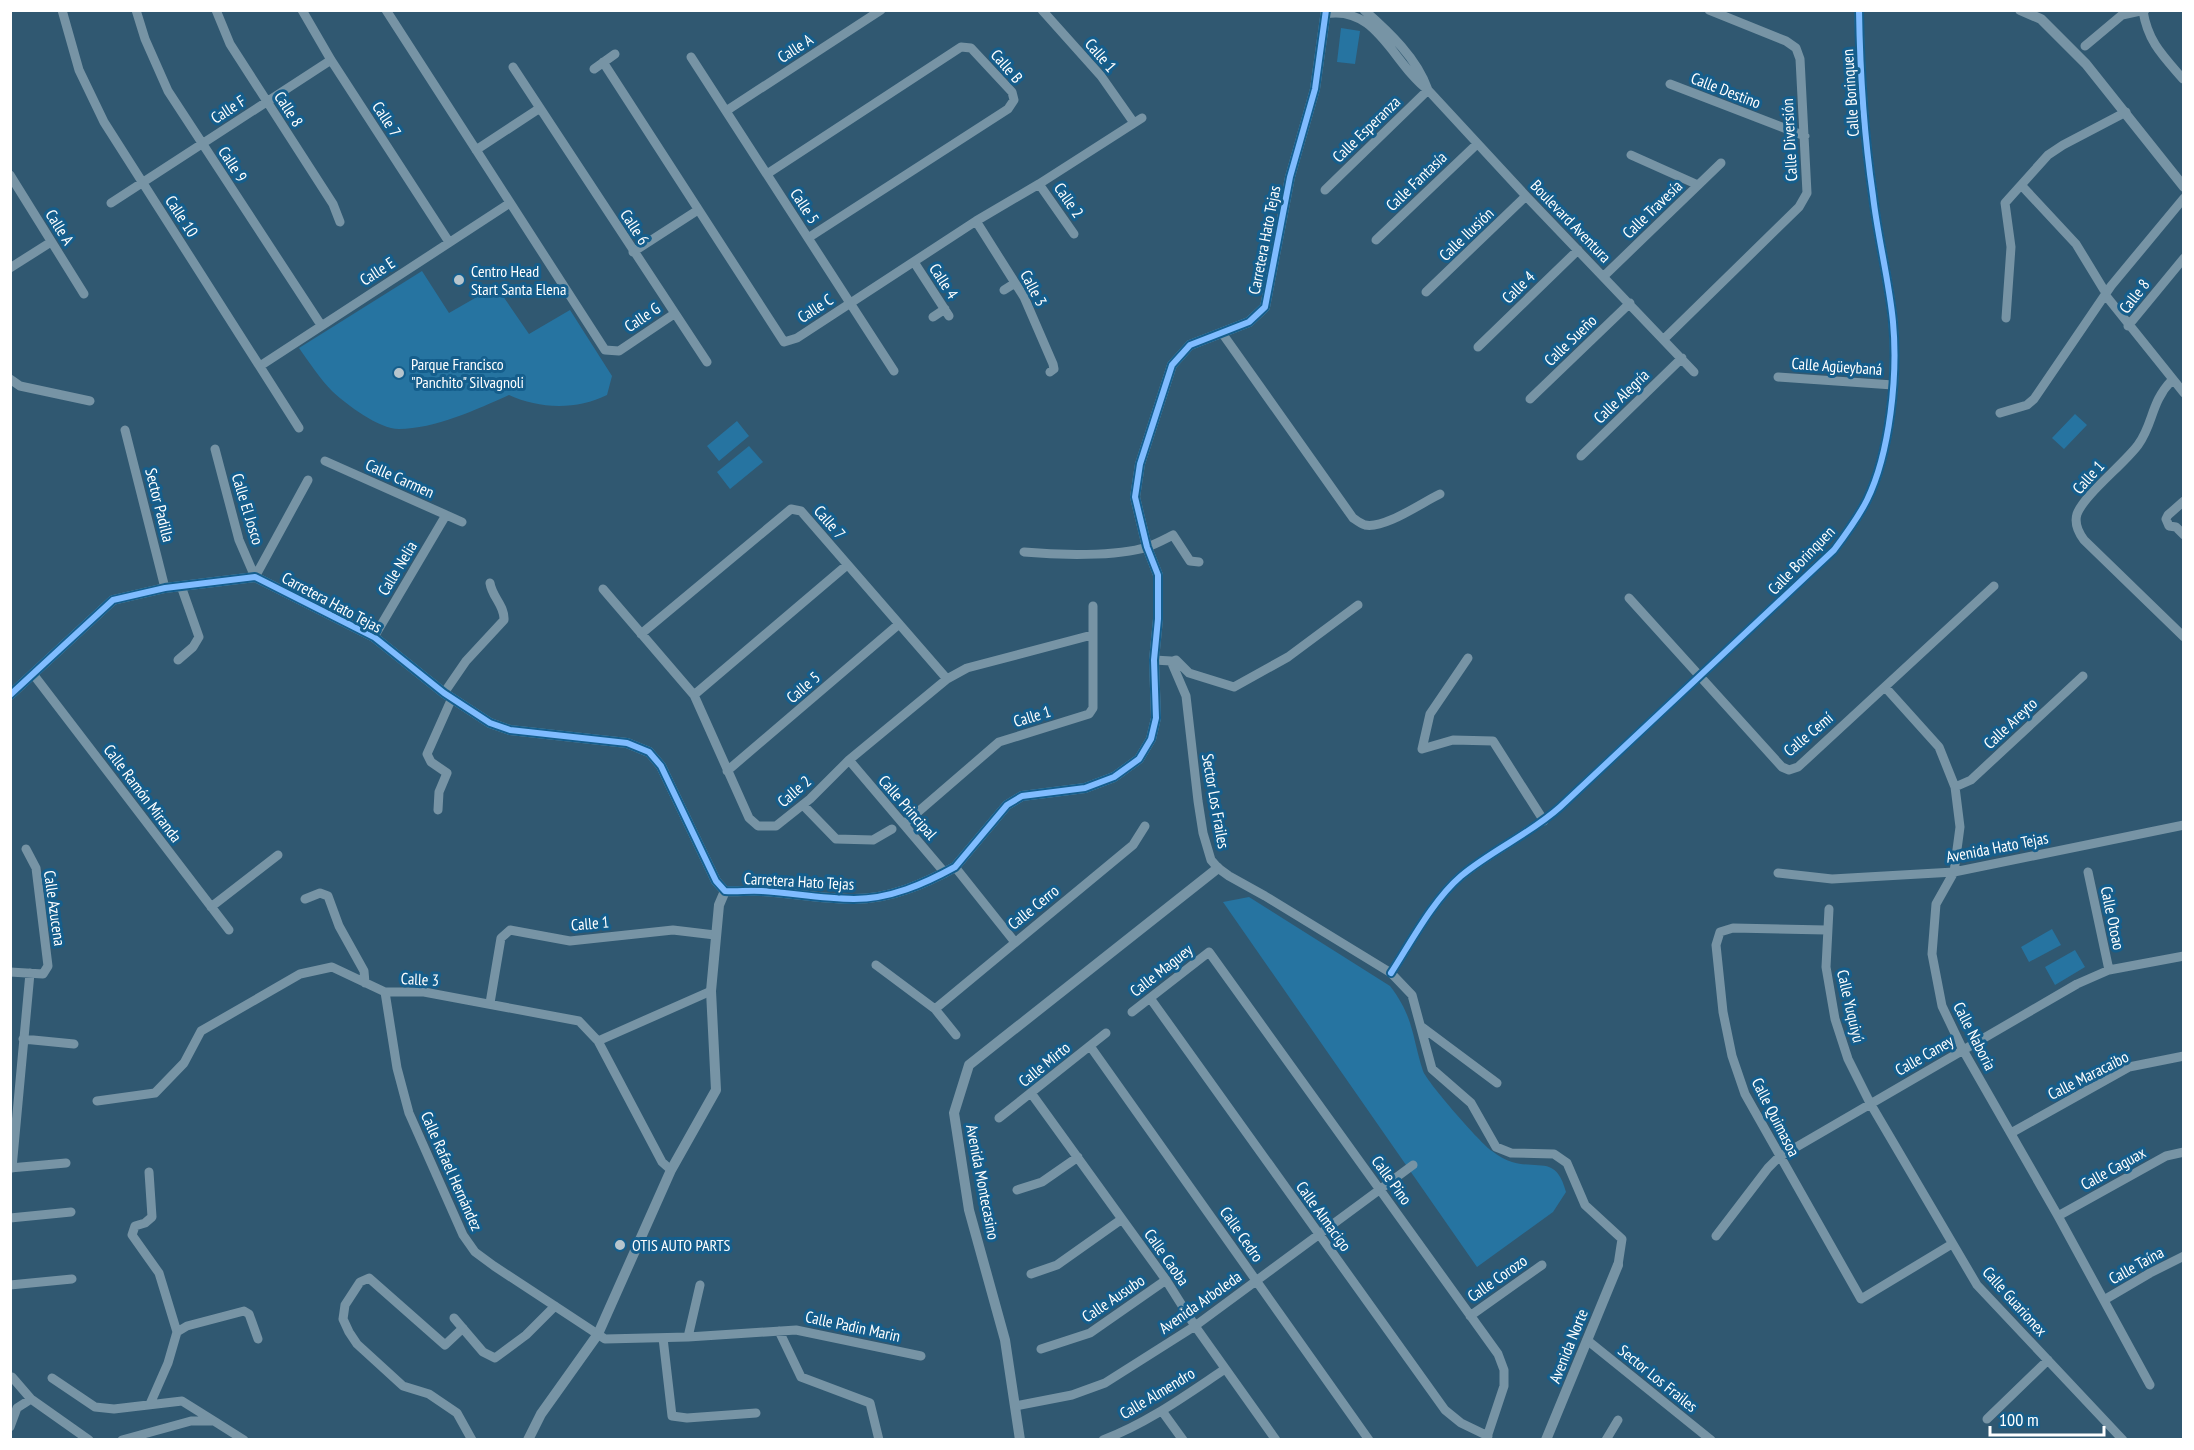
<svg xmlns="http://www.w3.org/2000/svg" width="2194" height="1450" font-family="'PT Sans Narrow',sans-serif">
  <style>
    .green { fill: #2674a1 }
    .lines { fill: none; stroke-linecap: round; stroke-linejoin: round }
    .minor { stroke: #7794a5; stroke-width: 9 }
    .tertiary { stroke: #7794a5; stroke-width: 10 }
    .cycleway-casing { stroke: #155e8c; stroke-width: 10 }
    .cycleway { stroke: #80bcff; stroke-width: 6 }
    .poi-dot { fill: #b7c5cd; stroke: #155e8c; stroke-width: 2 }
    .labels { text-anchor: middle; stroke-width: 6; stroke-linejoin: round; paint-order: stroke }
    .street-label { font-size: 16px; fill: #fff; stroke: #155e8c }
    .poi-label { font-size: 16px; fill: #fff; stroke: #155e8c; text-anchor: start }
  </style>
  <rect width="100%" height="100%" fill="#305871"/>
  <!-- green -->
  <path class="green" d="M1341 28 1360 31 1355 64 1337 62Z
    M422 271 449 313 496 286 529 334 570 310 612 376 607 395C577 410 539 409 509 395 478 409 434 429 399 429 379 429 347 405 332 391 320 379 309 362 299 348Z
    M2075 414 2087 425 2064 449 2052 438Z
    M737 421 749 436 719 461 707 446Z
    M749 446 763 462 730 489 717 472Z
    M1249 897 1390 986C1414 1017 1412 1037 1423 1071 1427 1082 1481 1144 1492 1151 1498 1156 1506 1160 1512 1162 1540 1170 1556 1155 1566 1192L1553 1212 1477 1267 1223 902Z
    M2052 929 2061 945 2029 962 2021 947Z
    M2075 950 2085 967 2055 985 2045 967Z"/>
  <g class="lines">
    <!-- minor -->
    <path class="minor" d="M62 10 79 70 104 122 299 428
      M136 10 145 39 168 91 321 325
      M216 10 230 44 333 204 340 222
      M302 10 331 60 449 242
      M386 10 605 350 619 351 674 314
      M1042 10 1101 76 1134 123
      M1364 10C1389 32 1417 58 1428 90
      M2143 11C2148 42 2163 56 2183 79
      M1325 14C1377 4 1393 64 1428 90L1526 196 1694 372
      M2085 46 2122 15 2145 10
      M691 57 894 371
      M603 62 784 342 797 338 976 221 1039 184 1142 118
      M513 67 707 362
      M594 69 615 54
      M1670 84 1805 136
      M726 111 881 10
      M476 150 540 108
      M1631 155 1698 185
      M767 174 961 47 971 48 1012 92 1014 100 1008 109 808 238
      M10 175 84 294
      M1039 184 1074 234
      M2022 186 2076 244 2104 290
      M1325 190 1428 90
      M111 203 331 60
      M976 221 1024 297 1053 364 1054 369 1050 372
      M1376 240 1477 144
      M633 252 698 210
      M914 262 949 316
      M10 268 51 242
      M1604 276 1721 163
      M1004 290 1015 283
      M1426 292 1526 196
      M2107 297 2184 393
      M933 317 945 309
      M2006 318 2011 247 2005 203 2048 155 2063 145 2126 112
      M2128 326 2184 258
      M1222 333 1353 518C1356 520 1361 524 1365 525 1385 529 1421 503 1440 494
      M1664 339 1799 207 1807 193 1800 59 1796 48 1786 41 1709 10
      M1478 347 1578 250
      M260 366 510 203
      M1778 377 1893 385
      M10 379 20 386 90 401
      M2172 380C2150 403 2154 423 2138 445 2124 464 2084 495 2077 514 2074 524 2078 532 2084 540L2184 637
      M1530 399 1630 303
      M2000 413 2027 405 2034 399 2111 286 2184 198
      M125 430 165 588
      M215 449 239 540 255 577
      M1581 456 1682 358
      M325 461 462 522
      M2184 501 2168 515 2166 519 2169 526 2176 527 2184 535
      M1024 552C1056 555 1117 557 1147 547 1156 544 1165 539 1173 535L1190 561 1199 562
      M255 577 308 480
      M603 589 694 695 749 818 758 826H776L810 799 849 760 947 679 967 668 1092 635
      M1629 598 1782 767 1789 770 1798 767 1994 586
      M641 634 791 509 801 511 947 679
      M374 637 446 515
      M1468 658 1430 714 1422 749 1453 740 1493 741 1544 821
      M178 660 193 647 199 637 181 586
      M1154 660 1171 661 1186 696 1198 801 1203 833 1211 860 1218 868 1229 876 1265 896 1391 973 1412 995 1432 1069 1471 1103 1496 1147 1511 1153 1554 1154 1567 1163 1585 1205 1622 1239 1618 1265
      M1173 661 1176 660 1189 673 1234 687 1288 657 1358 605
      M33 674 229 930
      M1885 687 1939 747 1955 787 1960 827 1954 872 1936 904 1932 954 1942 1006 1963 1050 2058 1216 2150 1385
      M444 693 466 661 504 620C505 606 492 597 490 583
      M694 695 847 565
      M849 760 945 873
      M727 771 899 624
      M1955 787 1971 780 2083 676
      M803 805 836 839 873 840 892 829
      M438 810 439 792 447 773 431 762 427 754 452 698
      M904 824 999 742 1089 714 1093 708V606
      M955 867 1014 941
      M2088 872 2109 970
      M1778 873 1832 879 1954 872 2184 825
      M305 899 320 893 328 896 339 926 364 971 365 983
      M211 907 278 855
      M1829 909 1826 967 1835 1019 1848 1059 1870 1103 1977 1285 2123 1440
      M1826 930 1733 928 1720 932 1716 945 1723 1012 1732 1056 1745 1094 1861 1299 1952 1244
      M876 965 935 1009 956 1035
      M10 972 43 974 48 966 36 868 26 849
      M1391 973C1411 942 1433 900 1461 876 1492 850 1530 834 1560 807L1834 550C1846 534 1858 518 1867 500 1890 453 1898 375 1893 322 1889 280 1878 239 1873 196 1864 135 1860 73 1859 10
      M385 992 397 1068 409 1113 463 1235 475 1252 494 1266 605 1339 688 1337 796 1330 921 1356
      M1150 998 1445 1410 1461 1423 1488 1436
      M490 1003 501 938 510 930 570 941 673 930 715 935
      M935 1009 1133 845 1145 826
      M1132 1012 1209 952 1498 1354 1504 1370V1386L1486 1440
      M1422 1027 1497 1083
      M23 1039 74 1044
      M598 1041 711 991
      M1090 1046 1369 1440
      M1031 1093 1166 1280 1195 1326 1276 1440
      M97 1101 155 1093 184 1063 201 1031 300 974 332 967 385 992H424L579 1021 598 1041 662 1162 671 1170
      M999 1118 1106 1033
      M2011 1133 2129 1067 2184 1056
      M10 1168 66 1163
      M12 1168 30 973
      M149 1172 152 1217 145 1223 135 1226 132 1235 159 1273 177 1332 168 1363 150 1404
      M1017 1190 1042 1182 1078 1157
      M2058 1216 2166 1156 2184 1152
      M10 1218 71 1212
      M1716 1236 1768 1168 1779 1157 2077 984 2109 970 2184 956
      M1031 1274 1057 1265 1122 1219
      M10 1285 72 1279
      M2104 1300 2150 1273 2184 1256
      M1470 1316 1542 1265
      M454 1318 483 1352 495 1358 526 1335 555 1306
      M463 1328 445 1345 369 1278 360 1282 345 1305 343 1319 349 1332 357 1344 403 1386 429 1394 457 1413 472 1440
      M779 1331 801 1377 870 1403 879 1440
      M177 1332 187 1326 244 1311 249 1314 258 1339
      M688 1337 700 1285
      M663 1338 672 1416 687 1418 756 1413
      M1587 1340 1711 1440
      M1041 1349 1090 1333 1166 1280
      M12 1377 31 1399 89 1440
      M52 1378 95 1407 114 1409 182 1401 214 1421
      M1015 1406 1072 1395 1105 1383 1195 1326 1413 1165
      M1162 1411 1183 1440
      M1987 1419 2048 1360
      M10 1427 17 1408 31 1399
      M122 1440 191 1421H214L244 1440
      M1103 1440C1148 1423 1186 1395 1225 1369
      M1606 1440 1618 1420"/>
    <!-- tertiary -->
    <path class="tertiary" d="M2020 10 2041 19 2086 64 2184 187
      M10 695 113 600 165 588 255 577 374 637 444 693 490 723 510 730 627 743 649 752 661 766 716 881 725 891C737 892 749 890 762 891 792 893 823 899 854 899 890 899 924 884 955 867L1007 805 1022 796 1085 788 1114 777 1139 759 1151 739 1156 718 1154 660 1158 619V575L1147 547 1135 497 1140 464 1172 365 1190 345 1249 322 1265 307 1290 177 1315 89 1326 10
      M528 1440 541 1414 598 1334 671 1170 716 1090 711 991 719 905 725 891
      M1020 1440 1005 1340 969 1210 954 1113 969 1065 1218 868
      M1546 1440 1618 1265"/>
    <!-- cycleway casing -->
    <g class="cycleway-casing">
      <path id="cycleway" d="M10 695 113 600 165 588 255 577 374 637 444 693 490 723 510 730 627 743 649 752 661 766 716 881 725 891C737 892 749 890 762 891 792 893 823 899 854 899 890 899 924 884 955 867L1007 805 1022 796 1085 788 1114 777 1139 759 1151 739 1156 718 1154 660 1158 619V575L1147 547 1135 497 1140 464 1172 365 1190 345 1249 322 1265 307 1290 177 1315 89 1326 10
        M1391 973C1411 942 1433 900 1461 876 1492 850 1530 834 1560 807L1834 550C1846 534 1858 518 1867 500 1890 453 1898 375 1893 322 1889 280 1878 239 1873 196 1864 135 1860 73 1859 10"/>
    </g>
    <!-- cycleway -->
    <use href="#cycleway" class="cycleway"/>
  </g>
  <!-- markers -->
  <g class="poi-dot">
    <circle cx="459" cy="280" r="6"/>
    <circle cx="399" cy="373" r="6"/>
    <circle cx="620" cy="1245" r="6"/>
  </g>
  <g class="labels">
    <!-- street labels -->
    <g class="street-label">
      <text transform="translate(795 48) rotate(-33)" y="6">Calle A</text>
      <text transform="translate(1101 55) rotate(49)" y="6">Calle 1</text>
      <text transform="translate(1007 66) rotate(49)" y="6">Calle B</text>
      <text transform="translate(1726 90) rotate(21)" y="6">Calle Destino</text>
      <text transform="translate(1850 93) rotate(-94)" y="6">Calle Borinquen</text>
      <text transform="translate(228 109) rotate(-33)" y="6">Calle F</text>
      <text transform="translate(289 109) rotate(57)" y="6">Calle 8</text>
      <text transform="translate(387 119) rotate(57)" y="6">Calle 7</text>
      <text transform="translate(1366 129) rotate(-44)" y="6">Calle Esperanza</text>
      <text transform="translate(1789 140) rotate(-93)" y="6">Calle Diversión</text>
      <text transform="translate(233 164) rotate(57)" y="6">Calle 9</text>
      <text transform="translate(1416 181) rotate(-44)" y="6">Calle Fantasía</text>
      <text transform="translate(1069 200) rotate(55)" y="6">Calle 2</text>
      <text transform="translate(805 206) rotate(57)" y="6">Calle 5</text>
      <text transform="translate(1652 209) rotate(-44)" y="6">Calle Travesía</text>
      <text transform="translate(182 216) rotate(57)" y="6">Calle 10</text>
      <text transform="translate(1571 221) rotate(46)" y="6">Boulevard Aventura</text>
      <text transform="translate(60 227) rotate(58)" y="6">Calle A</text>
      <text transform="translate(635 227) rotate(57)" y="6">Calle 6</text>
      <text transform="translate(1466 234) rotate(-44)" y="6">Calle Ilusión</text>
      <text transform="translate(1264 240) rotate(-79)" y="6">Carretera Hato Tejas</text>
      <text transform="translate(377 271) rotate(-33)" y="6">Calle E</text>
      <text transform="translate(944 281) rotate(57)" y="6">Calle 4</text>
      <text transform="translate(1518 287) rotate(-44)" y="6">Calle 4</text>
      <text transform="translate(1034 288) rotate(62)" y="6">Calle 3</text>
      <text transform="translate(2134 296) rotate(-52)" y="6">Calle 8</text>
      <text transform="translate(815 308) rotate(-33)" y="6">Calle C</text>
      <text transform="translate(642 317) rotate(-34)" y="6">Calle G</text>
      <text transform="translate(1570 340) rotate(-44)" y="6">Calle Sueño</text>
      <text transform="translate(1837 366) rotate(4)" y="6">Calle Agüeybaná</text>
      <text transform="translate(1621 396) rotate(-44)" y="6">Calle Alegría</text>
      <text transform="translate(2088 477) rotate(-48)" y="6">Calle 1</text>
      <text transform="translate(400 478) rotate(24)" y="6">Calle Carmen</text>
      <text transform="translate(160 505) rotate(76)" y="6">Sector Padilla</text>
      <text transform="translate(248 509) rotate(73)" y="6">Calle El Josco</text>
      <text transform="translate(830 522) rotate(49)" y="6">Calle 7</text>
      <text transform="translate(1801 560) rotate(-46)" y="6">Calle Borinquen</text>
      <text transform="translate(397 568) rotate(-59)" y="6">Calle Nelia</text>
      <text transform="translate(332 602) rotate(28)" y="6">Carretera Hato Tejas</text>
      <text transform="translate(803 687) rotate(-41)" y="6">Calle 5</text>
      <text transform="translate(1032 716) rotate(-17)" y="6">Calle 1</text>
      <text transform="translate(2010 723) rotate(-43)" y="6">Calle Areyto</text>
      <text transform="translate(1808 734) rotate(-40)" y="6">Calle Cemí</text>
      <text transform="translate(794 791) rotate(-41)" y="6">Calle 2</text>
      <text transform="translate(143 793) rotate(53)" y="6">Calle Ramón Miranda</text>
      <text transform="translate(1216 801) rotate(80)" y="6">Sector Los Frailes</text>
      <text transform="translate(908 807) rotate(49)" y="6">Calle Principal</text>
      <text transform="translate(1997 847) rotate(-11)" y="6">Avenida Hato Tejas</text>
      <text transform="translate(799 881) rotate(3)" y="6">Carretera Hato Tejas</text>
      <text transform="translate(1033 907) rotate(-39)" y="6">Calle Cerro</text>
      <text transform="translate(55 908) rotate(82)" y="6">Calle Azucena</text>
      <text transform="translate(2113 918) rotate(78)" y="6">Calle Otoao</text>
      <text transform="translate(590 923) rotate(-5)" y="6">Calle 1</text>
      <text transform="translate(1161 970) rotate(-38)" y="6">Calle Maguey</text>
      <text transform="translate(420 979) rotate(3)" y="6">Calle 3</text>
      <text transform="translate(1851 1006) rotate(77)" y="6">Calle Yuquiyú</text>
      <text transform="translate(1975 1036) rotate(63)" y="6">Calle Naboria</text>
      <text transform="translate(1924 1055) rotate(-30)" y="6">Calle Caney</text>
      <text transform="translate(1044 1064) rotate(-39)" y="6">Calle Mirto</text>
      <text transform="translate(2088 1075) rotate(-27)" y="6">Calle Maracaibo</text>
      <text transform="translate(1776 1117) rotate(63)" y="6">Calle Quimasoa</text>
      <text transform="translate(2113 1168) rotate(-29)" y="6">Calle Caguax</text>
      <text transform="translate(452 1171) rotate(66)" y="6">Calle Rafael Hernández</text>
      <text transform="translate(1392 1180) rotate(54)" y="6">Calle Pino</text>
      <text transform="translate(983 1182) rotate(79)" y="6">Avenida Montecasino</text>
      <text transform="translate(1324 1216) rotate(54)" y="6">Calle Almacigo</text>
      <text transform="translate(1242 1234) rotate(55)" y="6">Calle Cedro</text>
      <text transform="translate(1167 1257) rotate(55)" y="6">Calle Caoba</text>
      <text transform="translate(2136 1265) rotate(-29)" y="6">Calle Taína</text>
      <text transform="translate(1497 1278) rotate(-35)" y="6">Calle Corozo</text>
      <text transform="translate(1113 1298) rotate(-34)" y="6">Calle Ausubo</text>
      <text transform="translate(2015 1301) rotate(48)" y="6">Calle Guarionex</text>
      <text transform="translate(1200 1302) rotate(-35)" y="6">Avenida Arboleda</text>
      <text transform="translate(853 1326) rotate(12)" y="6">Calle Padin Marin</text>
      <text transform="translate(1568 1346) rotate(-68)" y="6">Avenida Norte</text>
      <text transform="translate(1658 1378) rotate(39)" y="6">Sector Los Frailes</text>
      <text transform="translate(1157 1393) rotate(-31)" y="6">Calle Almendro</text>
    </g>
    <!-- poi labels -->
    <g class="poi-label">
      <text x="471" y="277">Centro Head<tspan x="471" dy="18">Start Santa Elena</tspan></text>
      <text x="411" y="370">Parque Francisco<tspan x="411" dy="18">"Panchito" Silvagnoli</tspan></text>
      <text x="632" y="1251">OTIS AUTO PARTS</text>
    </g>
  </g>
  <!-- border -->
  <rect width="2194" height="1450" fill="none" stroke="#ffffff" stroke-width="24"/>
  <!-- scale -->
  <path d="M1990 1426v9h114v-9" fill="none" stroke="#ffffff" stroke-width="3"/>
  <text x="1999" y="1426" font-size="18" fill="#ffffff" stroke="#155e8c" stroke-width="4.5" paint-order="stroke">100 m</text>
</svg>
